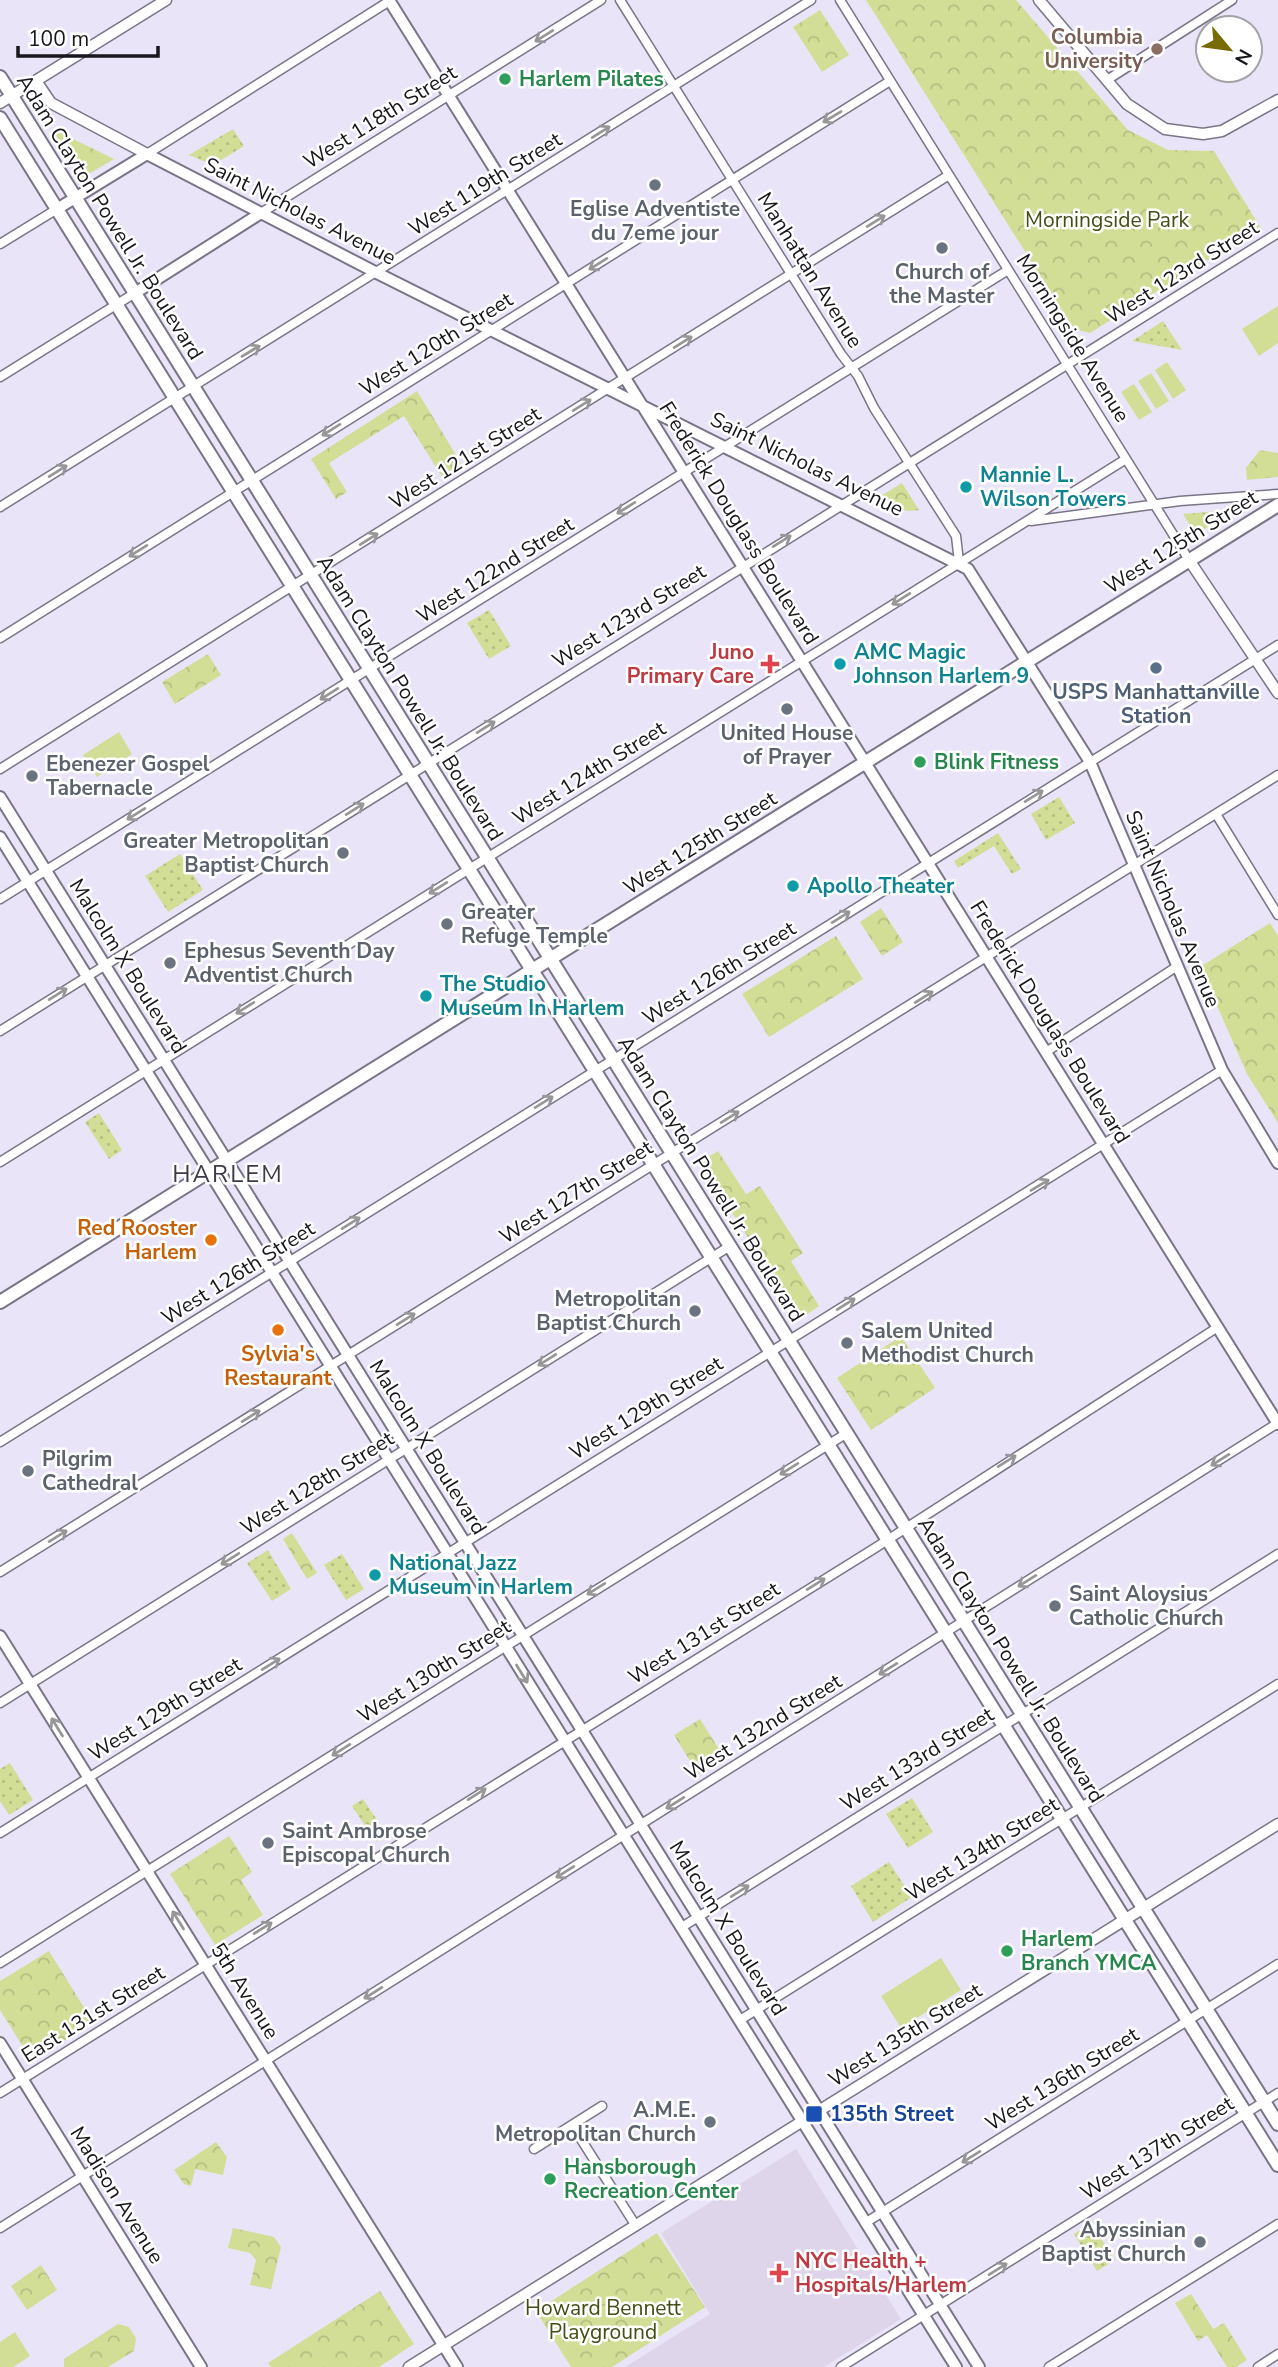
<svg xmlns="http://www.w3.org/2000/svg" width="1278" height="2367" font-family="'Nunito Sans',sans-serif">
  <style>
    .medical { fill: #ded5ea }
    .grass { fill: #d2de96 }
    .forest { fill: url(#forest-crowns) }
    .garden { fill: url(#garden-dots) }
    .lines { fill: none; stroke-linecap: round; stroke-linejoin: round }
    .minor-casing { stroke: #7a7486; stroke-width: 11 }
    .tertiary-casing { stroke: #7a7486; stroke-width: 13 }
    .secondary-casing { stroke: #7a7486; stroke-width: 14 }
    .primary-casing { stroke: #7a7486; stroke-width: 16 }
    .minor { stroke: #fff; stroke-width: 8 }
    .tertiary { stroke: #fff; stroke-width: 10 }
    .secondary { stroke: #fff; stroke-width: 10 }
    .primary { stroke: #fff; stroke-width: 12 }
    .oneway { stroke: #979699 }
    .education-dot { fill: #8d6e63; stroke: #fff; stroke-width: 2.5 }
    .leisure-dot { fill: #2e9e5b; stroke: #fff; stroke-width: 2.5 }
    .worship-dot { fill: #6b7280; stroke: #fff; stroke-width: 2.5 }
    .culture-dot { fill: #0f9aa8; stroke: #fff; stroke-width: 2.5 }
    .health-dot { fill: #e0444e; stroke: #fff; stroke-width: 2.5 }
    .service-dot { fill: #5c6f8a; stroke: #fff; stroke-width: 2.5 }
    .food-dot { fill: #e8710a; stroke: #fff; stroke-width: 2.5 }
    .transit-dot { fill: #1a4fb4; stroke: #fff; stroke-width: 2.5 }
    .labels { text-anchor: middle; stroke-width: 5; stroke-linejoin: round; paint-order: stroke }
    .education-label { font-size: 21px; font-weight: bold; fill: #785e54; stroke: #fff; text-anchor: end }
    .leisure-label { font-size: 21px; font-weight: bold; fill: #27864d; stroke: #fff; text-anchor: start }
    .street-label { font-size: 21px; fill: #18161d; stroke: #fff }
    .worship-label { font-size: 21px; font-weight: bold; fill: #5b616d; stroke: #fff; text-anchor: start }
    .park-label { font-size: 21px; fill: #454c15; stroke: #fff }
    .culture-label { font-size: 21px; font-weight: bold; fill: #0d838f; stroke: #fff; text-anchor: start }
    .health-label { font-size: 21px; font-weight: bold; fill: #be3a42; stroke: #fff; text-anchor: end }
    .service-label { font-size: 21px; font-weight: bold; fill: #4e5e75; stroke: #fff }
    .food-label { font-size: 21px; font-weight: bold; fill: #c56008; stroke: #fff; text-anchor: end }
    .transit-label { font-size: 21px; font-weight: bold; fill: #164399; stroke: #fff; text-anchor: start }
    .quarter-label { font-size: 24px; letter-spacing: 2px; fill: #3f3a4a; stroke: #fff }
  </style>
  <defs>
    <pattern id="forest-crowns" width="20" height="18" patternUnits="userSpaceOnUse" patternTransform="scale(1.75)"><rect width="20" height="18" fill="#d2de96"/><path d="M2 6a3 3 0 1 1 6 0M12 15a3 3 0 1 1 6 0" fill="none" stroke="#b4be81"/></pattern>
    <pattern id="garden-dots" width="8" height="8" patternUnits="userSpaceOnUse" patternTransform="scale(1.75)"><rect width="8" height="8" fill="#d2de96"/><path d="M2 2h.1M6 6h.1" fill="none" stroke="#b4be81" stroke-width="1.8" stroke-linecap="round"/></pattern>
  </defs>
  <rect width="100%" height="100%" fill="#eae4f8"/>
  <!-- medical -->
  <path class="medical" d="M796 2149 901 2319 824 2367H625L710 2314 661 2233Z"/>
  <!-- grass -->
  <path class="grass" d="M1278 306V343L1259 356 1242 329Z
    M1167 362 1186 390 1173 399 1155 370Z
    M1151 373 1169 401 1156 409 1138 381Z
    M1134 384 1152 412 1139 420 1121 392Z
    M119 732 132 754 97 777 83 755Z
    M941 1958 961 1990 901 2028 881 1996Z
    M15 2332 30 2356 13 2367H0V2342Z"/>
  <!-- forest -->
  <path class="forest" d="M866 0H1016L1128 130 1168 150 1214 151 1260 227 1090 333 1074 329Z
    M820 10 849 55 822 72 793 27Z
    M59 132 114 159 82 178 56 135Z
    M417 391 464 468 444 480 404 416 329 463 347 492 336 499 311 459Z
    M1260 450 1278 453V477L1247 480 1246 468Z
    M902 483 919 510 907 511 879 497Z
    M1232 510 1196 535 1183 514Z
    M208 654 221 675 175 704 162 682Z
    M881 908 903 942 882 956 860 922Z
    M1270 923 1278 936V1123L1247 1074 1200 967Z
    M836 936 863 979 769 1037 742 994Z
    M718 1151 746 1194 760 1186 803 1253 791 1261 819 1306 800 1319 700 1162Z
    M901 1336 935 1388 871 1430 837 1378Z
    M292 1533 317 1573 307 1579 283 1539Z
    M700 1719 724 1757 698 1774 674 1735Z
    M229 1836 252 1872 241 1880 263 1915 215 1945 170 1874Z
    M49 1951 93 2022 32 2061 0 2010V1981Z
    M216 2142 227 2157 223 2175 195 2169 191 2186 184 2184 174 2170Z
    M233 2228 274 2237 281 2247 271 2289 250 2285 256 2260 250 2253 228 2248Z
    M657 2233 705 2307 612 2367H571L536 2311Z
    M41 2265 57 2290 27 2310 11 2286Z
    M380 2291 414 2344 379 2367H271L268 2363Z
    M1191 2294 1213 2329 1224 2323 1247 2360 1236 2367H1227L1207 2335 1198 2341 1175 2303Z
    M118 2324 129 2327 136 2338 134 2351 108 2367H64V2359Z"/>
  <!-- garden -->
  <path class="garden" d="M233 129 244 146 213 165 189 155Z
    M1163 321 1182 350 1132 341Z
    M489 610 511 646 489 659 467 623Z
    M1059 797 1075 823 1046 840 1031 814Z
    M998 833 1021 869 1012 874 994 846 958 868 954 861Z
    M180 854 203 890 168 912 145 876Z
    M99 1113 122 1150 109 1159 85 1122Z
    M268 1550 291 1589 272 1601 247 1563Z
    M342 1554 364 1589 346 1600 324 1565Z
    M10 1763 33 1800 9 1815 0 1801V1769Z
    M912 1798 933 1832 908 1848 886 1814Z
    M363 1799 387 1835 376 1842 352 1806Z
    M889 1862 912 1897 873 1922 851 1886Z
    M1091 2223 1115 2260 1097 2271 1074 2234Z"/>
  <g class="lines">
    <!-- minor casing -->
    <g class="minor-casing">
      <path id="minor" d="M620 0 841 354 858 376 874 408 956 536 959 562
        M840 0 1189 560
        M1107 80 1232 0
        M147 154 391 0
        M261 213 601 0
        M0 244 57 209
        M0 377 135 293
        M0 507 811 0
        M1031 521 1180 501 1278 494
        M0 638 890 81
        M0 769 949 175
        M1216 814 1278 915
        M0 899 1008 270
        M0 1031 1278 233
        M1046 1052 1176 967
        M0 1162 1126 459
        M0 1442 1278 645
        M0 1572 1278 775
        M0 1703 730 1246
        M0 1833 1222 1070
        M682 1927 1278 1554
        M0 1963 847 1433
        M740 2020 1278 1684
        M0 2093 875 1548 1218 1327
        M572 2125 636 2226
        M534 2149 602 2106
        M865 2223 1278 1964
        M0 2228 1278 1423
        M841 2367 1278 2093
        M1049 2367 1278 2224
        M1258 2367 1278 2354"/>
    </g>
    <!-- tertiary casing -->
    <g class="tertiary-casing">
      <path id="tertiary" d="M1039 0 1127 104 1165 129 1203 134 1222 131 1278 100
        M36 81 51 103 147 154
        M0 103 166 0
        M1189 560 1278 693
        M409 2367 1278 1824"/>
    </g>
    <!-- secondary casing -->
    <g class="secondary-casing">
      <path id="secondary" d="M389 0 1278 1424
        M57 209 147 154 377 273 968 569 1090 762 1222 1070 1278 1163
        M135 293 261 213
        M0 797 979 2367
        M0 837 956 2367
        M0 1636 457 2367
        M0 2043 201 2367"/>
    </g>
    <!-- primary casing -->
    <g class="primary-casing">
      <path id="primary" d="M0 77 1278 2124
        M0 118 1278 2165
        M0 1302 1278 505"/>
    </g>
    <!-- minor -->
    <use href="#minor" class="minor"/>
    <!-- tertiary -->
    <use href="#tertiary" class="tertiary"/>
    <!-- secondary -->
    <use href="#secondary" class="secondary"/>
    <!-- primary -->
    <use href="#primary" class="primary"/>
  </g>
  <!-- one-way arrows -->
  <defs><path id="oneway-shaft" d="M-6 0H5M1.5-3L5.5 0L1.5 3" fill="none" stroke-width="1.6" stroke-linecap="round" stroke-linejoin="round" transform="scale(1.75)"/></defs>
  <g class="oneway">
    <use href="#oneway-shaft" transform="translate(544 36) rotate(148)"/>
    <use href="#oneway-shaft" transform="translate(832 117) rotate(149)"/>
    <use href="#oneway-shaft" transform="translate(601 132) rotate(-32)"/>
    <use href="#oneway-shaft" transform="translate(876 221) rotate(-32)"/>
    <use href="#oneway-shaft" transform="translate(598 264) rotate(148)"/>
    <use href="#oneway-shaft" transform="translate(683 342) rotate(-32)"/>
    <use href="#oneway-shaft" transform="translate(251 351) rotate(-31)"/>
    <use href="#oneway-shaft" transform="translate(582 405) rotate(-32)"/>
    <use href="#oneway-shaft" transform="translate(331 430) rotate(148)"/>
    <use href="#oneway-shaft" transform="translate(58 471) rotate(-32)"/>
    <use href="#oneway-shaft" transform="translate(626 508) rotate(148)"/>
    <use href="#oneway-shaft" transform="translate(369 539) rotate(-32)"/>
    <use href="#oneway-shaft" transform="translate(782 541) rotate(-32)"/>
    <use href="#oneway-shaft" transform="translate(138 551) rotate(148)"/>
    <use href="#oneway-shaft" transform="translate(901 599) rotate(148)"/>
    <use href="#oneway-shaft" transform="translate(329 694) rotate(148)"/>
    <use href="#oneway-shaft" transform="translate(486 727) rotate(-32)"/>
    <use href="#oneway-shaft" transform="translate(1034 796) rotate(-32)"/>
    <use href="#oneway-shaft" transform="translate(355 809) rotate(-32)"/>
    <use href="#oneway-shaft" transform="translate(136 814) rotate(148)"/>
    <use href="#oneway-shaft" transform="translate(438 888) rotate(148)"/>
    <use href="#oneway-shaft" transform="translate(841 917) rotate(-32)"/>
    <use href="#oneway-shaft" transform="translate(58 994) rotate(-32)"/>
    <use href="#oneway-shaft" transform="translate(924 997) rotate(-32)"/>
    <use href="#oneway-shaft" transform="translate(245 1008) rotate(148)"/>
    <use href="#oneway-shaft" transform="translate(544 1102) rotate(-32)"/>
    <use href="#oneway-shaft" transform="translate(730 1117) rotate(-32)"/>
    <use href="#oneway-shaft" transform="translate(1040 1185) rotate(-31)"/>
    <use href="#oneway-shaft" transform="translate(351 1223) rotate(-32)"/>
    <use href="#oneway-shaft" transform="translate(846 1304) rotate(-32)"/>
    <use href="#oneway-shaft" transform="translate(406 1319) rotate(-32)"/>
    <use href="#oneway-shaft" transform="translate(547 1360) rotate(148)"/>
    <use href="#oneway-shaft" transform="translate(251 1416) rotate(-32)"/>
    <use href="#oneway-shaft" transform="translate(1220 1460) rotate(148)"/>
    <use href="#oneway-shaft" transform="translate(1007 1461) rotate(-32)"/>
    <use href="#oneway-shaft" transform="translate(789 1469) rotate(148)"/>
    <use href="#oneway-shaft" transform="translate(58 1536) rotate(-32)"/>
    <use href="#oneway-shaft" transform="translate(230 1559) rotate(148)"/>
    <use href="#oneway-shaft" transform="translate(1027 1581) rotate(148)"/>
    <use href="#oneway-shaft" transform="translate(816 1584) rotate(-32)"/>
    <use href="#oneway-shaft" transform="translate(596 1589) rotate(148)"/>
    <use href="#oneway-shaft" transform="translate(271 1664) rotate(-32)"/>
    <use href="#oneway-shaft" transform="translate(888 1669) rotate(148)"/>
    <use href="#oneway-shaft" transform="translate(522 1674) rotate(58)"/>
    <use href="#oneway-shaft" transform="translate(57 1727) rotate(-122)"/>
    <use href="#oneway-shaft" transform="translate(341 1750) rotate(148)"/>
    <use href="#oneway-shaft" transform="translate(477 1794) rotate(-32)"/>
    <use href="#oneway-shaft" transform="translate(675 1803) rotate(148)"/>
    <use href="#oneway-shaft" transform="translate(565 1872) rotate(148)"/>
    <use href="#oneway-shaft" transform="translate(740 1891) rotate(-32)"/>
    <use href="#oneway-shaft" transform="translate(178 1920) rotate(-122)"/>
    <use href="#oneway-shaft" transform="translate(263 1928) rotate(-32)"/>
    <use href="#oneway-shaft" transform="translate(373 1993) rotate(148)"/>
    <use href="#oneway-shaft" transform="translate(971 2157) rotate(148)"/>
    <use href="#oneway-shaft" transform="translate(998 2269) rotate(-32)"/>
  </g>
  <!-- markers -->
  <circle class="education-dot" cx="1157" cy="49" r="7"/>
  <g class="leisure-dot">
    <circle cx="505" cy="79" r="7"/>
    <circle cx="920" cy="762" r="7"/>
    <circle cx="1007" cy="1951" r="7"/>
    <circle cx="550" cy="2179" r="7"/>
  </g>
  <g class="worship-dot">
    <circle cx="655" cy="185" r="7"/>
    <circle cx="942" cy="248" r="7"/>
    <circle cx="787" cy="709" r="7"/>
    <circle cx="32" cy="776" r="7"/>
    <circle cx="343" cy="853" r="7"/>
    <circle cx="447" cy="924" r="7"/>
    <circle cx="170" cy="963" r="7"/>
    <circle cx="695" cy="1311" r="7"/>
    <circle cx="847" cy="1343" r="7"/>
    <circle cx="28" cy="1471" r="7"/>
    <circle cx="1055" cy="1606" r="7"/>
    <circle cx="268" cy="1843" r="7"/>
    <circle cx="710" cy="2122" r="7"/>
    <circle cx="1200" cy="2242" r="7"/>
  </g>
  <g class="culture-dot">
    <circle cx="966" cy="487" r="7"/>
    <circle cx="840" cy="664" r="7"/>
    <circle cx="793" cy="886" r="7"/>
    <circle cx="426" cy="996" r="7"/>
    <circle cx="375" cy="1575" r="7"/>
  </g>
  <g class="health-dot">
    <path d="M766.5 653.5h7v7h7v7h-7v7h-7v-7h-7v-7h7z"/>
    <path d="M775.5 2262.5h7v7h7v7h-7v7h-7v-7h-7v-7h7z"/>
  </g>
  <circle class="service-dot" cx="1156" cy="668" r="7"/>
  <g class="food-dot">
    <circle cx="211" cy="1240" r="7"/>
    <circle cx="278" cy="1330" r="7"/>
  </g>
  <rect class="transit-dot" x="805" y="2105" width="18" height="18" rx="3.5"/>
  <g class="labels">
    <!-- education labels -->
    <g class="education-label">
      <text x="1143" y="44">Columbia<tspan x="1143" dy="24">University</tspan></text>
    </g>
    <!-- leisure labels -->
    <g class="leisure-label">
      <text x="519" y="86">Harlem Pilates</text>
      <text x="934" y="769">Blink Fitness</text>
      <text x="1021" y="1946">Harlem<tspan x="1021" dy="24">Branch YMCA</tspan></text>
      <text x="564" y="2174">Hansborough<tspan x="564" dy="24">Recreation Center</tspan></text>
    </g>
    <!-- street labels -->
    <g class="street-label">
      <text transform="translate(380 117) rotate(-32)" y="7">West 118th Street</text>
      <text transform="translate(485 184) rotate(-32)" y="7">West 119th Street</text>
      <text transform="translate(300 211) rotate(27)" y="7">Saint Nicholas Avenue</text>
      <text transform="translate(110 217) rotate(58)" y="7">Adam Clayton Powell Jr. Boulevard</text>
      <text transform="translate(810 270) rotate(58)" y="7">Manhattan Avenue</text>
      <text transform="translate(1182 272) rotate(-32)" y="7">West 123rd Street</text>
      <text transform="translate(1073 338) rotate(58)" y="7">Morningside Avenue</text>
      <text transform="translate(436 344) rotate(-32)" y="7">West 120th Street</text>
      <text transform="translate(465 458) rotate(-32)" y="7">West 121st Street</text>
      <text transform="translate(807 464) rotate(26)" y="7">Saint Nicholas Avenue</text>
      <text transform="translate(739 523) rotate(58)" y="7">Frederick Douglass Boulevard</text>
      <text transform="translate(1181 542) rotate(-32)" y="7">West 125th Street</text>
      <text transform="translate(495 570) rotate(-32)" y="7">West 122nd Street</text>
      <text transform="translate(629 616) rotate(-32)" y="7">West 123rd Street</text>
      <text transform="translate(410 698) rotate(58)" y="7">Adam Clayton Powell Jr. Boulevard</text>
      <text transform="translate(589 773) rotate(-32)" y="7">West 124th Street</text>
      <text transform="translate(700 843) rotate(-32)" y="7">West 125th Street</text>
      <text transform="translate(1173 909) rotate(67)" y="7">Saint Nicholas Avenue</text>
      <text transform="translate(128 966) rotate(58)" y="7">Malcolm X Boulevard</text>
      <text transform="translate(719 973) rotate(-32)" y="7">West 126th Street</text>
      <text transform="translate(1050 1022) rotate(58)" y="7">Frederick Douglass Boulevard</text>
      <text transform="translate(711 1179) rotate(58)" y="7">Adam Clayton Powell Jr. Boulevard</text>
      <text transform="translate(576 1192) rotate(-32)" y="7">West 127th Street</text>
      <text transform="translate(238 1273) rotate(-32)" y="7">West 126th Street</text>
      <text transform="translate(646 1408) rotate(-32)" y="7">West 129th Street</text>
      <text transform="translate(428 1447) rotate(58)" y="7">Malcolm X Boulevard</text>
      <text transform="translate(317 1483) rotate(-32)" y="7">West 128th Street</text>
      <text transform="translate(704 1633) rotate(-32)" y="7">West 131st Street</text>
      <text transform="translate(1011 1660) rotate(58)" y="7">Adam Clayton Powell Jr. Boulevard</text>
      <text transform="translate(434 1671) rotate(-32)" y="7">West 130th Street</text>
      <text transform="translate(165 1709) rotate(-32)" y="7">West 129th Street</text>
      <text transform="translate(763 1727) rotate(-32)" y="7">West 132nd Street</text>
      <text transform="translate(917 1759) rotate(-32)" y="7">West 133rd Street</text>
      <text transform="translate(982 1849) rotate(-32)" y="7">West 134th Street</text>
      <text transform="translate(728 1928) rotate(58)" y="7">Malcolm X Boulevard</text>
      <text transform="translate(245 1991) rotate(58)" y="7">5th Avenue</text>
      <text transform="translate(93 2014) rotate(-32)" y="7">East 131st Street</text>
      <text transform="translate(905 2035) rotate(-32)" y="7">West 135th Street</text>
      <text transform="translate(1062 2079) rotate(-32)" y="7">West 136th Street</text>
      <text transform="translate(1157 2148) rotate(-32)" y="7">West 137th Street</text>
      <text transform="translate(117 2195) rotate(58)" y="7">Madison Avenue</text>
    </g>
    <!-- worship labels -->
    <g class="worship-label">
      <text x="655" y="216" text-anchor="middle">Eglise Adventiste<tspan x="655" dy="24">du 7eme jour</tspan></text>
      <text x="942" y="279" text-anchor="middle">Church of<tspan x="942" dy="24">the Master</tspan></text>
      <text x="787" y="740" text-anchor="middle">United House<tspan x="787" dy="24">of Prayer</tspan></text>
      <text x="46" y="771">Ebenezer Gospel<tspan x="46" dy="24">Tabernacle</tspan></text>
      <text x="329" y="848" text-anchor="end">Greater Metropolitan<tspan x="329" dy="24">Baptist Church</tspan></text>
      <text x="461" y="919">Greater<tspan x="461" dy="24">Refuge Temple</tspan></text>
      <text x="184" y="958">Ephesus Seventh Day<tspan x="184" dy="24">Adventist Church</tspan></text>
      <text x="681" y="1306" text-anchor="end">Metropolitan<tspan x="681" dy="24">Baptist Church</tspan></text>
      <text x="861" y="1338">Salem United<tspan x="861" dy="24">Methodist Church</tspan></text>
      <text x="42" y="1466">Pilgrim<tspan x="42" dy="24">Cathedral</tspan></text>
      <text x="1069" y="1601">Saint Aloysius<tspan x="1069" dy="24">Catholic Church</tspan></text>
      <text x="282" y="1838">Saint Ambrose<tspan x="282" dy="24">Episcopal Church</tspan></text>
      <text x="696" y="2117" text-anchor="end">A.M.E.<tspan x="696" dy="24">Metropolitan Church</tspan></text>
      <text x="1186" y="2237" text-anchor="end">Abyssinian<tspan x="1186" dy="24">Baptist Church</tspan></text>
    </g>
    <!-- park labels -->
    <g class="park-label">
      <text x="1107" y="227">Morningside Park</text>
      <text x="603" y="2315">Howard Bennett<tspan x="603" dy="24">Playground</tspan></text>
    </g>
    <!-- culture labels -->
    <g class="culture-label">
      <text x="980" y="482">Mannie L.<tspan x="980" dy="24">Wilson Towers</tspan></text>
      <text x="854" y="659">AMC Magic<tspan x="854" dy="24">Johnson Harlem 9</tspan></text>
      <text x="807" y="893">Apollo Theater</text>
      <text x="440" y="991">The Studio<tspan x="440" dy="24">Museum In Harlem</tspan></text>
      <text x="389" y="1570">National Jazz<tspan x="389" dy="24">Museum in Harlem</tspan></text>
    </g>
    <!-- health labels -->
    <g class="health-label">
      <text x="754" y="659">Juno<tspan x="754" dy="24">Primary Care</tspan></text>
      <text x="795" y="2268" text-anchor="start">NYC Health +<tspan x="795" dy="24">Hospitals/Harlem</tspan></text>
    </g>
    <!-- service labels -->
    <g class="service-label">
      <text x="1156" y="699">USPS Manhattanville<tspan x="1156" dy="24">Station</tspan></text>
    </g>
    <!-- food labels -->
    <g class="food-label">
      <text x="197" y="1235">Red Rooster<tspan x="197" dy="24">Harlem</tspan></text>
      <text x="278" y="1361" text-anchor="middle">Sylvia's<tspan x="278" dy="24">Restaurant</tspan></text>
    </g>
    <!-- transit labels -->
    <g class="transit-label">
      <text x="830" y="2121">135th Street</text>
    </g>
    <!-- quarter labels -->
    <g class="quarter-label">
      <text x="228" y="1182">HARLEM</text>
    </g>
  </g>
  <!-- north arrow -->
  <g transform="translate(1229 49) rotate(119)"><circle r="33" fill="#ffffff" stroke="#a3a2a5" stroke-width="2"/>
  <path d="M0-5L12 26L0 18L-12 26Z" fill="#796b03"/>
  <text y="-10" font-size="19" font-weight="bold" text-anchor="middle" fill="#18161d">N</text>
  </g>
  <!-- scale -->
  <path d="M18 46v10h140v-10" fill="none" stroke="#18161d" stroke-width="3.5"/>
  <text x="28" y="46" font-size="21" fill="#18161d" stroke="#ffffff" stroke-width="5" paint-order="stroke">100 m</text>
</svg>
